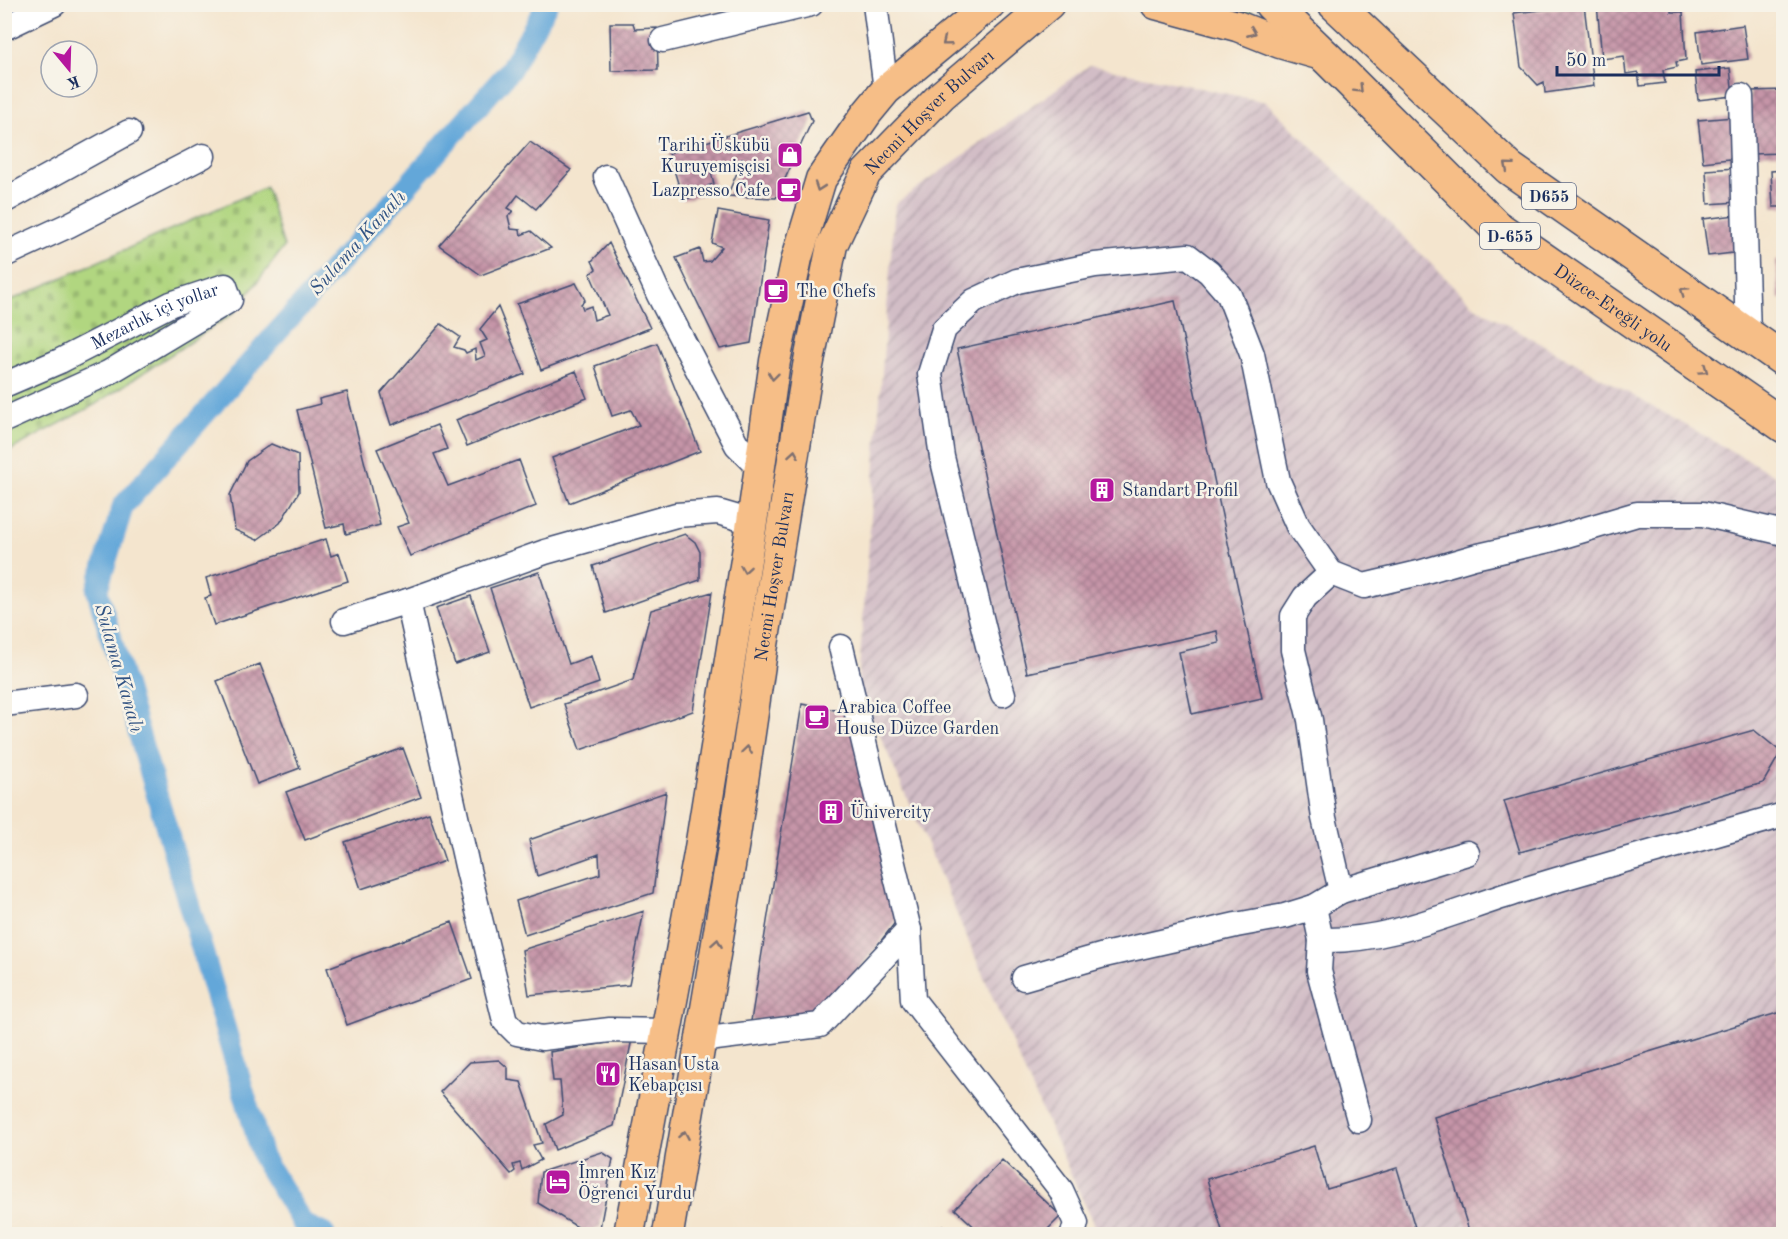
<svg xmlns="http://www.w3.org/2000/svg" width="1788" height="1239" font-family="'Old Standard TT',serif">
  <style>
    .industrial { fill: url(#industrial-furrows) }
    .grass { fill: #b1d680; stroke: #66826f; stroke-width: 1.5 }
    .cemetery { fill: url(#cemetery-stones); stroke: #66826f; stroke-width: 1.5 }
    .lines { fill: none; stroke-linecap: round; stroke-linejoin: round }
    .canal { stroke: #64a7d9; stroke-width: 22 }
    .building { fill: url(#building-cross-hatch) }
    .minor-casing { stroke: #3c4a6f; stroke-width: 27 }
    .major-casing { stroke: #3c4a6f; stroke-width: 33 }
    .highway-casing { stroke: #3c4a6f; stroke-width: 36 }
    .minor { stroke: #fff; stroke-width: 24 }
    .major { stroke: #f6be87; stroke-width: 30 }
    .highway { stroke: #f6be87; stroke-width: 33 }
    .oneway { stroke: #7e6f70 }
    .labels { text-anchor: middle; stroke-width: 5; stroke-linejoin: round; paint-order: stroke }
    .shield { fill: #f7f3e8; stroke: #5d6a87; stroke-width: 1.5 }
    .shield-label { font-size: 16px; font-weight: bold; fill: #1b2f5e }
    .street-label { font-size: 18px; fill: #1b2f5e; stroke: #f7f3e8 }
    .poi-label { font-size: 18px; fill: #1b2f5e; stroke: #f7f3e8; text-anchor: start }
    .water-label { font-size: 20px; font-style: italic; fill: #315383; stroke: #f7f3e8 }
  </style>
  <defs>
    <pattern id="industrial-furrows" width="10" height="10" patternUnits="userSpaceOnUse" patternTransform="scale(1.5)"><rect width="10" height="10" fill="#d2bdc6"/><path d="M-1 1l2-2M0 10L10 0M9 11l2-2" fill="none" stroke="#aa9aa4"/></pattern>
    <pattern id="cemetery-stones" width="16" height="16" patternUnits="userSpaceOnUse" patternTransform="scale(1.5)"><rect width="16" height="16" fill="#b1d680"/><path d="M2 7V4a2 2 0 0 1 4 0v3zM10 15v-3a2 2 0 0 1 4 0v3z" fill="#98b871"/></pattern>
    <pattern id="building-cross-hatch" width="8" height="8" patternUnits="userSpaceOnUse" patternTransform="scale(1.5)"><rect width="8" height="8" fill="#c695a8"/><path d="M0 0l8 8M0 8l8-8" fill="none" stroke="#a07a8c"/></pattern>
  </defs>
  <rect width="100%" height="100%" fill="#f7f3e8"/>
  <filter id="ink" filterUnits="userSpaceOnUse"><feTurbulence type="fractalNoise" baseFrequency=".0167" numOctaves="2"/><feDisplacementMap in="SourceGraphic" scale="12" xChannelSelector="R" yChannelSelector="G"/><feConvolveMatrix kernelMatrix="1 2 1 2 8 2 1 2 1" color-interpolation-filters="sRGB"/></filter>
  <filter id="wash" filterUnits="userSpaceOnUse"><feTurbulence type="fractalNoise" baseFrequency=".008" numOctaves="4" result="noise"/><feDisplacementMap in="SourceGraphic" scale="24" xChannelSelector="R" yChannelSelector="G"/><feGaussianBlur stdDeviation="1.35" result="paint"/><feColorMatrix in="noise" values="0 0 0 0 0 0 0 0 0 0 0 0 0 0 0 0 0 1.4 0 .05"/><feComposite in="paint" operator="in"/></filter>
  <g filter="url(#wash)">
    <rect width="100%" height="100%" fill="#f4e5ce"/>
    <!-- industrial -->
    <path class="industrial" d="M1090 65 1266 102 1474 306 1783 480V1234H1098L1026 1075 858 684 895 204Z"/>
    <!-- grass -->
    <path class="grass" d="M1177 5H1244L1263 21Z"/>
    <!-- cemetery -->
    <path class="cemetery" d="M266 187 284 247 234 313 96 404 5 453V303Z"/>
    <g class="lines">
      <!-- canal -->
      <path class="canal" d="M324 1234 303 1224 263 1158 97 590 123 506 510 70 547 4"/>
    </g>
    <g id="blocks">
      <!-- building -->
      <path class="building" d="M703 4H727V6L703 9Z
        M1597 4H1671V12H1683L1686 60 1676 62 1677 67 1663 70 1665 83 1640 86 1638 72 1626 74 1624 56 1602 59Z
        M1584 5 1594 86 1545 93 1544 82 1538 85 1521 67 1514 13Z
        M610 23H633L635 29 657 28 658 70 611 71Z
        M1743 25 1748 59 1701 65 1697 32Z
        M1730 68 1733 96 1698 100 1695 72Z
        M1784 90V153L1751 154 1750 91Z
        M808 111 812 121 776 198 727 196 743 159 710 168 714 184 708 186 712 192 683 200 669 153Z
        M1734 117 1738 158 1703 162 1698 120Z
        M530 142 571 170 536 209 518 195 508 208 513 211 508 216 511 229 520 230 521 235 531 231 551 248 481 275 439 245Z
        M1736 168 1738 202 1708 204 1706 170Z
        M1784 170V207H1773L1771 171Z
        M718 211 769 220 751 343 720 349 676 258 700 249 703 262 710 261 722 247 712 243Z
        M1736 215 1741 252 1708 256 1703 219Z
        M609 243 650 328 541 370 517 304 576 283 585 300 581 304 583 309 591 306 594 320 608 315 590 274 596 269 592 261Z
        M1784 260V299H1779L1776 261Z
        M1175 301 1262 698 1192 714 1179 652 1219 643 1217 631 1027 673 957 349Z
        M498 307 525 374 391 425 381 393 441 324 460 337 454 347 464 350 466 353 475 349 476 360 485 356 480 343 487 340 480 329Z
        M657 343 700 451 569 503 552 458 639 425 631 410 612 416 595 366Z
        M576 371 587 398 467 446 456 420Z
        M347 392 380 525 346 534 344 524 326 528 297 410 320 404 319 399Z
        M437 425 447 449 434 454 448 486 519 460 536 506 410 556 397 527 409 523 377 449Z
        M271 444 298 455 299 492 280 523 257 540 235 530 230 495 247 461Z
        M685 534 695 542 700 552V580L606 613 593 566Z
        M326 539 331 556 339 553 348 581 214 625 205 598 211 596 206 578Z
        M539 572 569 664 591 656 599 683 529 707 490 588Z
        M712 592 693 711 580 750 564 704 633 680 651 610Z
        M471 596 490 652 455 664 436 608Z
        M260 664 300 768 257 784 217 681Z
        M802 704 851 713 904 911 822 1017 751 1021Z
        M1754 730 1781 752 1763 783 1520 852 1504 801Z
        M403 748 421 797 305 840 286 792Z
        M666 792 653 893 525 935 516 901 600 874 599 854 537 876 529 840Z
        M429 813 445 861 361 889 345 842Z
        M644 911 629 985 529 995 522 950Z
        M452 922 472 979 347 1025 327 968Z
        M1784 1011V1234H1470L1434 1117Z
        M632 1039 614 1126 555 1150 546 1124 563 1115 560 1081H553L550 1052Z
        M499 1060 508 1068V1080L521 1082 542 1143 533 1145 541 1160 522 1170 520 1163 513 1165 515 1171 511 1174 440 1092 470 1062Z
        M1314 1146 1327 1189 1397 1168 1417 1234H1223L1207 1179Z
        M602 1152 613 1159 600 1228 587 1233 538 1203 541 1172Z
        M1002 1160 1061 1216 1043 1234H982L955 1209Z
        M943 1226 951 1234H935Z"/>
    </g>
  </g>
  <g filter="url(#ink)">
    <use href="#blocks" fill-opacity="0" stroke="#3c4a6f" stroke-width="1.5"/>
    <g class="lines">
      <!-- minor casing -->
      <g class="minor-casing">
        <g id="minor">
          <path d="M875 4 886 90"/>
          <path d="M4 28 54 4"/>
          <path d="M663 40 811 4"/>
          <path d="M1741 96 1748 335"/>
          <path d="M606 177 659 295 737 445 760 468"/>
          <path d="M4 201 129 132"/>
          <path d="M4 255 69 225 203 156"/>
          <path id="s1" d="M4 385 60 361 171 304 225 286 230 300 108 373 4 420"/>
          <path d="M408 601 467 866 505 1021 517 1033 542 1038 610 1030 667 1031"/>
          <path d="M344 621 408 601 545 552 676 515 718 512 752 522"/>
          <path d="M841 647 909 930 913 1000 1061 1190 1076 1223 1073 1234"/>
          <path d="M1003 694 988 646 942 457 930 374 944 329 974 301 1017 281 1095 265 1188 256 1209 272 1229 295 1252 354 1278 481 1298 526 1331 573 1364 586 1419 573 1474 557 1553 539 1637 514H1703L1784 533"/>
          <path d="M4 704 76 695"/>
          <path d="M1341 891 1467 853"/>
          <path d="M1314 907 1321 940C1391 942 1454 911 1520 891 1607 864 1696 840 1784 815"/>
          <path d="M1321 940 1319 971 1359 1120"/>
          <path d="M1024 978 1104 955 1236 925 1285 916 1314 907 1341 891 1324 818 1310 720 1293 650V616L1305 597 1331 573"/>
          <path d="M700 1040 820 1025 909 930"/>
        </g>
      </g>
      <!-- major casing -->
      <g class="major-casing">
        <g id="major">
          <path d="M1156 4 1237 26 1280 43 1325 56"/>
          <path d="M629 1234 699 854 752 522 775 361 797 258 821 179 867 113 886 90 990 4"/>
          <path id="s2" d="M668 1234 734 842 762 651 808 366 832 245 866 173 942 95 1049 4"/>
        </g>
      </g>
      <!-- highway casing -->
      <g class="highway-casing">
        <g id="highway">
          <path id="s3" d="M1271 4 1329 60 1495 226 1784 426"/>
          <path d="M1335 4 1509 168 1784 360"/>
        </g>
      </g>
      <!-- minor -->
      <use href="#minor" class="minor"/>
      <!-- major -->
      <use href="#major" class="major"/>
      <!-- highway -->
      <use href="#highway" class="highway"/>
    </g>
    <!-- one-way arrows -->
    <defs><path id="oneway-chevron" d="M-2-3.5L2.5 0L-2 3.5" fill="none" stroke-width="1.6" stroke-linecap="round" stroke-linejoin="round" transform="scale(1.5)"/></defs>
    <g class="oneway">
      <use href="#oneway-chevron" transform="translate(1252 32) rotate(22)"/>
      <use href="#oneway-chevron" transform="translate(946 42) rotate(141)"/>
      <use href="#oneway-chevron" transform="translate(1359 89) rotate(45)"/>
      <use href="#oneway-chevron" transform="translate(1508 166) rotate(-140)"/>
      <use href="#oneway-chevron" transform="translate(819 187) rotate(109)"/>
      <use href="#oneway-chevron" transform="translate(1684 291) rotate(-145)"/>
      <use href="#oneway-chevron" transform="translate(1704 370) rotate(35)"/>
      <use href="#oneway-chevron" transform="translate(773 376) rotate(97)"/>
      <use href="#oneway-chevron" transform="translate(794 454) rotate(-81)"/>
      <use href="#oneway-chevron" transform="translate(745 569) rotate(99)"/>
      <use href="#oneway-chevron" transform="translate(747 750) rotate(-82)"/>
      <use href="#oneway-chevron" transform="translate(717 943) rotate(-80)"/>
      <use href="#oneway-chevron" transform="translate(684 1135) rotate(-80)"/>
    </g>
  </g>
  <!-- icons -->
  <defs>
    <g id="shop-square" transform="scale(1.35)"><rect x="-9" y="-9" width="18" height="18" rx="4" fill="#b5179e" stroke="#f7f3e8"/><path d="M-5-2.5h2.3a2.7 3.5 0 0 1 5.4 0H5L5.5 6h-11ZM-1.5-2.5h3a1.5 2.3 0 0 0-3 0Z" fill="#fff"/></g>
    <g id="cafe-square" transform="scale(1.35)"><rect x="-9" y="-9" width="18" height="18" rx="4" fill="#b5179e" stroke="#f7f3e8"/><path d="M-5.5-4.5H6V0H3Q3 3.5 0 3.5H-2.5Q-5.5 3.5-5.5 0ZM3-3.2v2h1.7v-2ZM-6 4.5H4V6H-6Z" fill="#fff"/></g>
    <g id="building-square" transform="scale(1.35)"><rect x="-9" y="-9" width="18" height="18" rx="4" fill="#b5179e" stroke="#f7f3e8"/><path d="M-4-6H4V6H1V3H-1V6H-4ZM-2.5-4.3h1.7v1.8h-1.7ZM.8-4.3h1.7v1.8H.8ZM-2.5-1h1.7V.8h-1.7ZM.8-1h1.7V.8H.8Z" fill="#fff"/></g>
    <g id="restaurant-square" transform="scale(1.35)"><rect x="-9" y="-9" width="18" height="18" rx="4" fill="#b5179e" stroke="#f7f3e8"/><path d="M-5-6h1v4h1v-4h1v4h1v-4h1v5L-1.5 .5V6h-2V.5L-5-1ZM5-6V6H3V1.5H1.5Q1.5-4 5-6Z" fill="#fff"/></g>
    <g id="hotel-square" transform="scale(1.35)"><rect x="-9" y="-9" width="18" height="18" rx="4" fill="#b5179e" stroke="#f7f3e8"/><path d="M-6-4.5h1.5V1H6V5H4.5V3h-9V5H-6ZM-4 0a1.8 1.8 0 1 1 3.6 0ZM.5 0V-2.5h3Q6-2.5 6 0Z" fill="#fff"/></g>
  </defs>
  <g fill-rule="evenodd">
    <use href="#shop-square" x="790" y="155"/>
    <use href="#cafe-square" x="789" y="190"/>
    <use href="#cafe-square" x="776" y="291"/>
    <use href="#building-square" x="1102" y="490"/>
    <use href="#cafe-square" x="817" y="717"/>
    <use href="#building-square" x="831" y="812"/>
    <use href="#restaurant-square" x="608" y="1074"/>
    <use href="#hotel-square" x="558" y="1182"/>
  </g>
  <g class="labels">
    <!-- shield labels -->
    <g class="shield">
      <rect x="1522" y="183" width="54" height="26" rx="4.5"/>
      <rect x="1480" y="223" width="60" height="26" rx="4.5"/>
    </g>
    <g class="shield-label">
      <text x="1549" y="202">D655</text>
      <text x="1510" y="242">D-655</text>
    </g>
    <!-- street labels -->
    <g class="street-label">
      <text dy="6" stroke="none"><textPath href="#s2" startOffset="1170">Necmi Hoşver Bulvarı</textPath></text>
      <text dy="6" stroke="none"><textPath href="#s3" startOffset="459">Düzce-Ereğli yolu</textPath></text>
      <text dy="6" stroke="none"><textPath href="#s1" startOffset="166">Mezarlık içi yollar</textPath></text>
      <text dy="6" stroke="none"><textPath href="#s2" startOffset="666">Necmi Hoşver Bulvarı</textPath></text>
    </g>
    <!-- poi labels -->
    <g class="poi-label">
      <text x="770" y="151" text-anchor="end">Tarihi Üskübü<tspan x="770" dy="21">Kuruyemişçisi</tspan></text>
      <text x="770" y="196" text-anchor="end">Lazpresso Cafe</text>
      <text x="796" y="297">The Chefs</text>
      <text x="1122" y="496">Standart Profil</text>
      <text x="836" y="713">Arabica Coffee<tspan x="836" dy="21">House Düzce Garden</tspan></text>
      <text x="850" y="818">Ünivercity</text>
      <text x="628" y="1070">Hasan Usta<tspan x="628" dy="21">Kebapçısı</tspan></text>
      <text x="578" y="1178">İmren Kız<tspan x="578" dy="21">Öğrenci Yurdu</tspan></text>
    </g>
    <!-- water labels -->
    <g class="water-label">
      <text transform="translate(357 242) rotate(-48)" y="7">Sulama Kanalı</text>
      <text transform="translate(120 668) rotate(74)" y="7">Sulama Kanalı</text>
    </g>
  </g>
  <!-- margin -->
  <rect width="1788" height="1239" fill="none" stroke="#f7f3e8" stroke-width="24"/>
  <!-- north arrow -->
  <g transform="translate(69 69) rotate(161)"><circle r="28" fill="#f7f3e8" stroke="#9fa5b1" stroke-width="1.5"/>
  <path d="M0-4.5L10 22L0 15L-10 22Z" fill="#b5179e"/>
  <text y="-9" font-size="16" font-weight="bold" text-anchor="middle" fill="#1b2f5e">K</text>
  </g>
  <!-- scale -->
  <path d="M1557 66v9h162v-9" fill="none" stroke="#1b2f5e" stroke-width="3"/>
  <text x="1566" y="66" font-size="18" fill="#1b2f5e" stroke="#f7f3e8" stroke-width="4.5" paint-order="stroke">50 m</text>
</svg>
